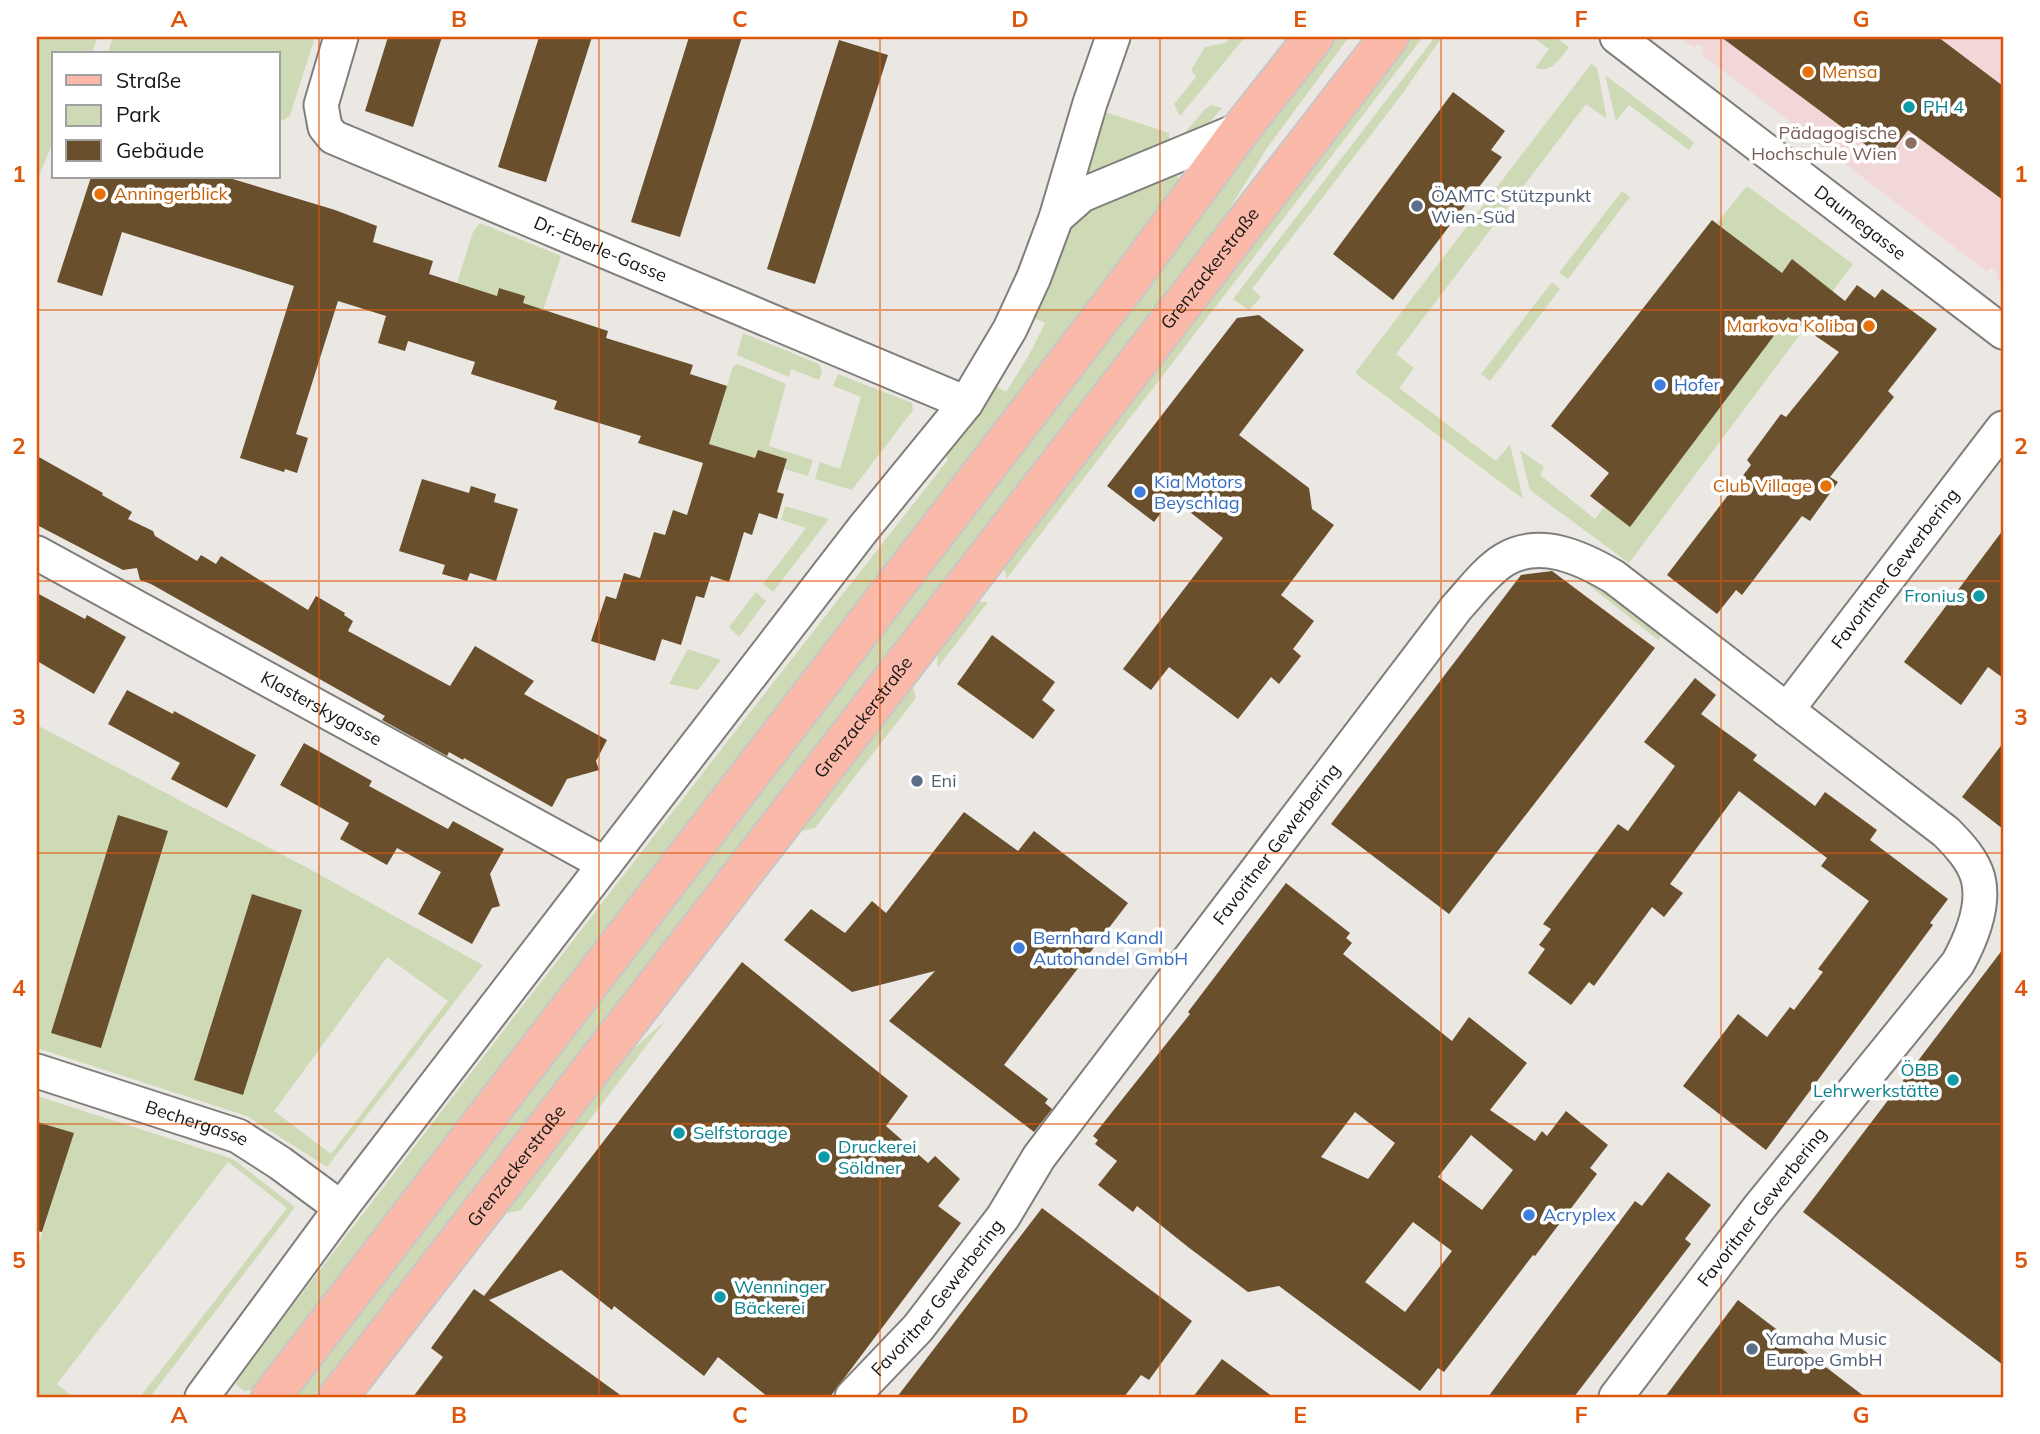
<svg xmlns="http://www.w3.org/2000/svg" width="2040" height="1434" font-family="Mulish,sans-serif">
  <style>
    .education { fill: #f2d7d8 }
    .green { fill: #cddab5; fill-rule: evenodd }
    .building { fill: #694f2b; fill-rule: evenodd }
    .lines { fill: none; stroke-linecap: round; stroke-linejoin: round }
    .minor-casing { stroke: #807e7a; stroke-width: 37 }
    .major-casing { stroke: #c7c7c7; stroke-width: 42 }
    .minor { stroke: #fff; stroke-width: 33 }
    .major { stroke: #fbb9a9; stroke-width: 38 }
    .grid { fill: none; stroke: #de560c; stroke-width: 2; stroke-opacity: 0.55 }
    .food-dot { fill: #e8710a; stroke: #fff; stroke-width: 2.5 }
    .culture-dot { fill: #0f9aa8; stroke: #fff; stroke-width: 2.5 }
    .education-dot { fill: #8d6e63; stroke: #fff; stroke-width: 2.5 }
    .service-dot { fill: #5c6f8a; stroke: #fff; stroke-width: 2.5 }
    .shop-dot { fill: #3f7fe0; stroke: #fff; stroke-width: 2.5 }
    .labels { text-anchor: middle; stroke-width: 7; stroke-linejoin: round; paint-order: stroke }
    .food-label { font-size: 18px; fill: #c56008; stroke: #fff; text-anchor: start }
    .culture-label { font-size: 18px; fill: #0d838f; stroke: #fff; text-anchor: start }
    .education-label { font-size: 18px; fill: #785e54; stroke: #fff; text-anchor: end }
    .service-label { font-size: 18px; fill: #4e5e75; stroke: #fff; text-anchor: start }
    .street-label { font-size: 18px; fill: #161514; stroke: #fff }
    .shop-label { font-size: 18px; fill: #366cbe; stroke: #fff; text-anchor: start }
    .neatline { fill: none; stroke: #de560c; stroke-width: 2.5 }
    .grid-label { font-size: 23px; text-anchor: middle; font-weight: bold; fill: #de560c }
  </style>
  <rect width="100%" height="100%" fill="#ebe8e4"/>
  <!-- education -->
  <path class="education" d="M1679 37H2003V284L1995 278 1998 273 1991 268 1987 272 1701 54 1704 49 1698 44 1694 48Z"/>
  <!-- green -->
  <path class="green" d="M37 37H98L91 54H54V140L37 180Z
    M113 37H315L290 115 284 120 278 118V54H107Z
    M1233 37H1245L1180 116 1174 104 1196 77 1191 70 1205 47 1225 43Z
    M1337 37H1349L1267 148 1217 229 319 1397H289Z
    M1408 37H1423L1007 578 1002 564Z
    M1435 37H1442L1400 97 1252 289 1261 297 1249 310 1233 299Z
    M1532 37H1555L1569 47C1559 59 1553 73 1535 68L1549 49Z
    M1591 64 1597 68 1607 119 1586 104 1396 354 1414 368 1399 388 1496 461 1510 444 1523 499 1355 373Z
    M1605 75 1694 142 1689 150 1629 105 1616 121Z
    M1211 105 1222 108 1204 129 1184 137V134L1205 109Z
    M1102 111 1169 133 1170 144 1085 181 1078 174Z
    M1177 173 1178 180 1164 204 253 1390 244 1391 236 1384 239 1374C322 1269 402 1162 484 1056 637 857 792 658 948 460L943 449 992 383 1006 392 1029 355 1045 323 1030 316 1068 226 1078 213Z
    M1747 186 1853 264 1629 563 1530 490 1520 450 1544 467 1540 475 1595 519 1604 507 1630 526 1817 279 1792 260 1782 273 1717 223Z
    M1622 191 1630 197 1568 279 1559 273Z
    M480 223 561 256 543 310 522 304 524 296 499 288 497 296 457 283 473 232Z
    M1552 282 1560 289 1490 381 1481 374Z
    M743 333 819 364 822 371 819 380 791 369 789 377 737 355Z
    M738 364 786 384 769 446 813 460 808 476 784 469 787 459 758 450 755 458 709 444 733 366Z
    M838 374 912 403 913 410 852 490 815 479 820 462 840 469 861 397 833 386Z
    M785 506 829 519 773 592 763 584 806 528 781 520Z
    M1570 565 1666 631 1658 640 1565 566Z
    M756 592 766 601 739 637 729 627Z
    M975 601 988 602 938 667C932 647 963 617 975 601Z
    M688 649 721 660 698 690 669 684Z
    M912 684 916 698 815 828 795 833Z
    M37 725 302 865 483 965 327 1167 247 1116 37 1048ZM118 816 168 831 101 1048 51 1033ZM252 895 302 910 243 1095 194 1079ZM387 957 448 1001 331 1154 274 1111Z
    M666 1020 521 1210 508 1213 509 1206 624 1057Z
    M37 1096 233 1159 295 1207 150 1397H140L287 1208 228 1162 57 1384 73 1397H37V1250L73 1134 37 1122Z"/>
  <!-- building -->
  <path class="building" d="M388 37H442L413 127 365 111Z
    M539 37H592L546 182 498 167Z
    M689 37H742L680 237 631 222Z
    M1721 37H1938L2003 86V200L1908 130 1886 160Z
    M839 40 888 55 815 284 767 269Z
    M1453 92 1505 131 1491 150 1502 157 1393 300 1333 254Z
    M91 177H226L335 210 377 226 373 242 433 261 429 274 497 296 499 288 525 296 523 303 608 331 606 338 693 365 690 374 727 386 709 444 755 458 758 450 787 459 777 492 784 494 777 519 759 513 752 535 744 532 729 582 711 576 704 598 696 596 681 645 662 639 655 661 591 641 606 596 616 599 624 573 640 578 654 532 665 535 673 510 687 515 703 463 638 443 641 436 554 409 557 401 471 374 475 362 408 341 405 351 378 343 386 316 338 301 296 434 308 438 297 473 285 469 284 472 240 458 294 286 122 232 102 296 57 282Z
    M1712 220 1782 273 1792 259 1845 301 1857 285 1875 298 1882 289 1937 329 1888 391 1894 397 1830 477 1838 482 1810 521 1802 516 1742 595 1736 590 1717 614 1667 575 1751 465 1747 460 1781 414 1786 417 1839 352 1788 317 1630 527 1590 496 1609 473 1551 426Z
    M1259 315 1304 350 1239 435 1309 488 1312 509 1334 525 1281 595 1314 621 1293 649 1301 656 1279 684 1271 677 1238 719 1169 667 1151 690 1123 669 1223 538 1172 498 1154 522 1107 486 1237 318Z
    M37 456 103 493 102 495 132 512 128 519 153 531 155 536 197 561 201 555 216 564 221 556 308 610 316 596 345 613 344 615 353 621 348 631 450 686 475 646 534 681 524 694 607 740 596 761 599 770 567 779 552 807 464 758 463 760 449 752 447 756 382 720 385 716 151 584 140 580 137 568 123 570 37 525Z
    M422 479 469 493 471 486 496 494 494 502 518 509 496 581 470 573 467 581 442 574 445 565 399 551Z
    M2003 530V678L1988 667 1961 705 1904 662Z
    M1552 571 1655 648 1449 914 1331 824 1521 575Z
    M37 593 85 619 87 615 126 637 94 694 37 661Z
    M992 635 1055 682 1042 700 1055 710 1033 739 957 684Z
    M1695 678 1716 695 1701 714 1757 755 1753 760 1815 806 1825 792 1877 830 1870 840 1948 899 1930 923 1933 925 1766 1150 1683 1086 1738 1014 1767 1037 1790 1007 1794 1010 1823 972 1818 969 1869 901 1821 866 1827 858 1739 791 1670 884 1683 893 1664 917 1652 907 1594 986 1589 982 1571 1005 1528 973 1545 949 1539 945 1551 929 1543 924 1618 824 1628 831 1675 766 1644 742Z
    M127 690 173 714 174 711 256 755 227 808 171 779 180 763 108 724Z
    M304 743 372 781 369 786 448 829 453 821 504 849 490 874 500 906 492 908 472 944 418 914 441 872 397 848 387 865 340 839 349 823 280 785Z
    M2003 743V829L1962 797Z
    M964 812 1018 851 1034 831 1128 903 1004 1065 1048 1099 1045 1103 1052 1109 1034 1132 889 1021 935 971 852 992 784 940 811 909 845 933 872 901 886 913Z
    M118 815 168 831 101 1048 51 1033Z
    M1286 883 1350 933 1346 938 1352 943 1343 954 1452 1041 1469 1017 1527 1063 1490 1110 1535 1141 1542 1131 1547 1136 1566 1111 1608 1145 1590 1168 1597 1174 1535 1256 1533 1255 1444 1372 1438 1368 1420 1391 1279 1286 1248 1292 1188 1247 1137 1206 1133 1212 1098 1185 1117 1161 1095 1144 1098 1140 1093 1136 1190 1014 1188 1012ZM1355 1112 1395 1143 1368 1179 1321 1157ZM1471 1135 1513 1170 1482 1210 1438 1177ZM1413 1222 1452 1251 1405 1312 1365 1282Z
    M252 894 302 910 243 1095 194 1080Z
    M2003 949V1365L1803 1212Z
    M742 962 908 1096 886 1126 928 1163 935 1156 960 1179 938 1206 961 1223 830 1397H768L718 1357 704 1376 614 1306 612 1310 561 1270 489 1300 623 1397H413L443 1357 431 1348 474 1289 484 1296Z
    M37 1122 74 1133 42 1232 37 1231Z
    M1668 1172 1711 1205 1685 1239 1691 1244 1574 1397H1488L1635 1201 1642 1206Z
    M1042 1208 1192 1321 1149 1380 1141 1375 1124 1397H897Z
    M1738 1300 1865 1397H1665Z
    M1222 1359 1273 1397H1193Z"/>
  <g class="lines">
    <!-- minor casing -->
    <g class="minor-casing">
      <g id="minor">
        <path id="s1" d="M341 37 321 105 325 127 333 137 966 403"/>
        <path id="s2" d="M1617 37 2003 332"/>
        <path d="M1056 218 1082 195 1241 129"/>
        <path id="s3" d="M37 553 605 864"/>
        <path id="s4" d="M1787 710 2003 428"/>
        <path id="s5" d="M37 1071 238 1136 280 1163 341 1208"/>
        <path d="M202 1397 341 1208 605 864 863 529 966 403 1010 329 1034 277 1056 218 1090 103 1113 37"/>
        <path id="s6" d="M852 1397 918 1328 1003 1217 1039 1157 1457 607C1471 592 1486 571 1504 560 1540 538 1582 558 1614 577L1946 832C1959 845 1973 860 1978 878 1985 905 1971 939 1958 963L1758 1209 1616 1397"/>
      </g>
    </g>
    <!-- major casing -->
    <g class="major-casing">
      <g id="major">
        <path d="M271 1397 1124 288 1241 129 1314 37"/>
        <path id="s7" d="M338 1397 1389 37"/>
      </g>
    </g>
    <!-- minor -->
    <use href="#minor" class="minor"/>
    <!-- major -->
    <use href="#major" class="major"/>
  </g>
  <!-- grid -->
  <path class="grid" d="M319 37V1397M599 37V1397M880 37V1397M1160 37V1397M1441 37V1397M1721 37V1397M37 310H2003M37 581H2003M37 853H2003M37 1124H2003"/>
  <!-- markers -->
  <g class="food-dot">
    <circle cx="1808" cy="72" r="7"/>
    <circle cx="100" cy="194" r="7"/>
    <circle cx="1869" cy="326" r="7"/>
    <circle cx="1826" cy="486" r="7"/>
  </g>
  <g class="culture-dot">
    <circle cx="1909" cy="107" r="7"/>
    <circle cx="1979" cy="596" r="7"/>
    <circle cx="1953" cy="1080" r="7"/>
    <circle cx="679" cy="1133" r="7"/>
    <circle cx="824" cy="1157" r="7"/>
    <circle cx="720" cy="1297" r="7"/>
  </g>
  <circle class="education-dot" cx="1911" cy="143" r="7"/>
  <g class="service-dot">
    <circle cx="1417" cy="206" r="7"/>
    <circle cx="917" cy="781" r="7"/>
    <circle cx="1752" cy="1349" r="7"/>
  </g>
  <g class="shop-dot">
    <circle cx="1660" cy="385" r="7"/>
    <circle cx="1140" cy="492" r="7"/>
    <circle cx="1019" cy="948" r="7"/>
    <circle cx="1529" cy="1215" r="7"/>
  </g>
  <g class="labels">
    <!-- food labels -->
    <g class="food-label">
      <text x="1822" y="78">Mensa</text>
      <text x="114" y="200">Anningerblick</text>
      <text x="1855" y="332" text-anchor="end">Markova Koliba</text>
      <text x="1812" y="492" text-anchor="end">Club Village</text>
    </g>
    <!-- culture labels -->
    <g class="culture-label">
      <text x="1923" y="113">PH 4</text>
      <text x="1965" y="602" text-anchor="end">Fronius</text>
      <text x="1939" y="1076" text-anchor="end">ÖBB<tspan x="1939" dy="21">Lehrwerkstätte</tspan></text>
      <text x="693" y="1139">Selfstorage</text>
      <text x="838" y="1153">Druckerei<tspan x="838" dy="21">Söldner</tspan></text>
      <text x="734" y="1293">Wenninger<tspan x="734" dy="21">Bäckerei</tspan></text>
    </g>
    <!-- education labels -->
    <g class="education-label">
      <text x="1897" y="139">Pädagogische<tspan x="1897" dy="21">Hochschule Wien</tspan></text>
    </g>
    <!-- service labels -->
    <g class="service-label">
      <text x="1431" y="202">ÖAMTC Stützpunkt<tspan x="1431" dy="21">Wien-Süd</tspan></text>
      <text x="931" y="787">Eni</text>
      <text x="1766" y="1345">Yamaha Music<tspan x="1766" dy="21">Europe GmbH</tspan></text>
    </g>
    <!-- street labels -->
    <g class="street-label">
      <text dy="6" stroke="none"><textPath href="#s2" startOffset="306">Daumegasse</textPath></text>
      <text dy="6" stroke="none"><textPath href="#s1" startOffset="396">Dr.-Eberle-Gasse</textPath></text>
      <text dy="6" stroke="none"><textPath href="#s7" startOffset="1426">Grenzackerstraße</textPath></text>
      <text dy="6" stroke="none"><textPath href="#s4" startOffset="178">Favoritner Gewerbering</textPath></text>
      <text dy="6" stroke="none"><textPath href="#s3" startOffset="324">Klasterskygasse</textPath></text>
      <text dy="6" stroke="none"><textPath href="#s7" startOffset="859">Grenzackerstraße</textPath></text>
      <text dy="6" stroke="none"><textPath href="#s6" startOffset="698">Favoritner Gewerbering</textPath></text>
      <text dy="6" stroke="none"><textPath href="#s5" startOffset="168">Bechergasse</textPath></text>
      <text dy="6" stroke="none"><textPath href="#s7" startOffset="292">Grenzackerstraße</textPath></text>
      <text transform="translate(1762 1207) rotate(-52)" y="6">Favoritner Gewerbering</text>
      <text dy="6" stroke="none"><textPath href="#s6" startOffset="131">Favoritner Gewerbering</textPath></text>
    </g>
    <!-- shop labels -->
    <g class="shop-label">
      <text x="1674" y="391">Hofer</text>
      <text x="1154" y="488">Kia Motors<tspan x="1154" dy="21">Beyschlag</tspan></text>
      <text x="1033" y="944">Bernhard Kandl<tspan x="1033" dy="21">Autohandel GmbH</tspan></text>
      <text x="1543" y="1221">Acryplex</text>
    </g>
  </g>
  <!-- border -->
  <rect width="2040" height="1434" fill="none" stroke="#ffffff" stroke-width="77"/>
  <!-- legend -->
  <rect x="52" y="52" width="228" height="126" fill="#ffffff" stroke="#a2a1a1" stroke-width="2"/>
  <rect x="66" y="75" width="35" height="10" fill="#fbb9a9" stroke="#a2a1a1" stroke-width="2"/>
  <text x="116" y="88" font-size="21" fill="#161514">Straße</text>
  <rect x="66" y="105" width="35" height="21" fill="#cddab5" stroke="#a2a1a1" stroke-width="2"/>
  <text x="116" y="122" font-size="21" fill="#161514">Park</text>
  <rect x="66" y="140" width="35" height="21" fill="#694f2b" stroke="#a2a1a1" stroke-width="2"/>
  <text x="116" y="158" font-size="21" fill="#161514">Gebäude</text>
  <rect x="38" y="38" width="1964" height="1358" class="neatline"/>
  <g class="grid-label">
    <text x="179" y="27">A</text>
    <text x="459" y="27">B</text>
    <text x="740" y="27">C</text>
    <text x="1020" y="27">D</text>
    <text x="1300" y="27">E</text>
    <text x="1581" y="27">F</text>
    <text x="1861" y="27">G</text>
    <text x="19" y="182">1</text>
    <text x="2021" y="182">1</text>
    <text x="19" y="454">2</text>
    <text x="2021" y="454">2</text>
    <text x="19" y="725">3</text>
    <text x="2021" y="725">3</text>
    <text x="19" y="996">4</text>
    <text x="2021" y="996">4</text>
    <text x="19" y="1268">5</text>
    <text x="2021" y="1268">5</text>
    <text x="179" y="1423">A</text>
    <text x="459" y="1423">B</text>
    <text x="740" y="1423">C</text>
    <text x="1020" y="1423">D</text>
    <text x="1300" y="1423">E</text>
    <text x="1581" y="1423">F</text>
    <text x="1861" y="1423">G</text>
  </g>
</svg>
